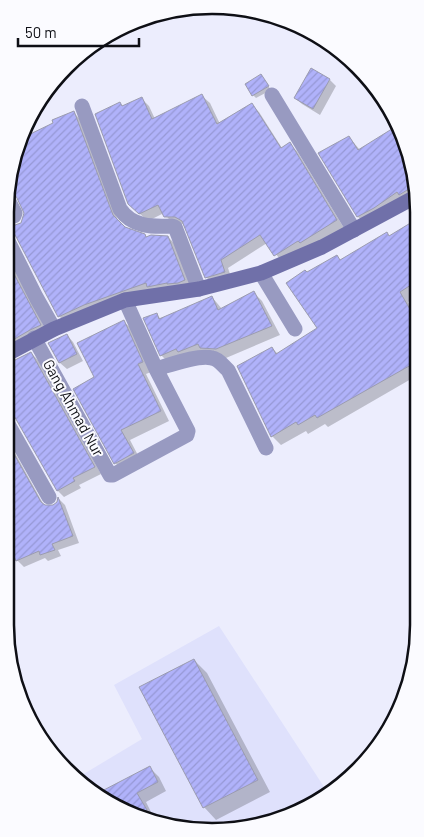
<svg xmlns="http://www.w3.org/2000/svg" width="424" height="837" font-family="Barlow,sans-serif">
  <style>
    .built { fill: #dfe1fc }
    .shadow { fill: #0003 }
    .building { fill: url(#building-hatch); stroke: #9b9caf }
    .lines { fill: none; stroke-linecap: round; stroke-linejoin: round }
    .street { stroke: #989ac1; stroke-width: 15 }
    .secondary { stroke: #7070a9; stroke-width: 15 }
    .labels { text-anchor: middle; stroke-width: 4; stroke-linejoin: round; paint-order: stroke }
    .street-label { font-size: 15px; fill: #0e0f15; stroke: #fbfbff }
    .rim { fill: none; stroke: #0e0f15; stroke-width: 2.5 }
  </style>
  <defs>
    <pattern id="building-hatch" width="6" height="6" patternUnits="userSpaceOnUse" patternTransform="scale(1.25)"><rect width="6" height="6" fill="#b0b2fa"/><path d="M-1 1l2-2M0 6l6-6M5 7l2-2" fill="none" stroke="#9698d5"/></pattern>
  </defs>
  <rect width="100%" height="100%" fill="#ecedfd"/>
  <!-- built -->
  <path class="built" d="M219 626 328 793 303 811 226 832 159 825 97 797 77 778 142 739 114 685Z"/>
  <!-- shadow -->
  <path class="shadow" d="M261 76 271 90 256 98 253 95Z
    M330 80 336 86 320 115 302 104 295 98Z
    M202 96 210 103 220 124 252 105 259 112 282 148 289 144 297 151 344 228 283 263 267 243 228 268 232 280 214 285 206 277 183 224H173L164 213 148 221 132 207 120 104 124 107 142 99 149 106 155 119Z
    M74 113 80 119 119 223 124 228 147 238 168 237 175 244 191 287 66 323 59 316 21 224 25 216 16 194 13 193 6 197 21 140Z
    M396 128 417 185V197L367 225 358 217 320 154 349 137 360 150Z
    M417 221 418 296 408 302 418 318V375L328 427 325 424 308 434 306 431 281 445 272 436V348L278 354 319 329 308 274 337 256 341 261 390 237Z
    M5 252 47 332 18 347 12 341 6 331 5 332Z
    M253 292 262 301 280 335 226 358 170 364 161 355 156 314 161 319 212 297 222 309Z
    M123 321 133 330 151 372 146 374 169 421 130 440 142 463 125 472 115 463 96 378Z
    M67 335 73 342 83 361 67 369 60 363 49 344Z
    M31 353 38 360 101 474 79 485 81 488 64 497 58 491 16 417H8L5 420V371Z
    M5 435 45 507H54L58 503 59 499 65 505 79 543 58 550 61 556 48 561 45 558 24 567 17 560 5 533Z
    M194 660 207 673 270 792 216 820 204 807Z
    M150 768 159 777 166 791 146 802 155 820 151 822 98 797Z"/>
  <!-- building -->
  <path class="building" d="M311 68 330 79 313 109 294 98Z
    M261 74 269 86 252 96 245 84Z
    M202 94 217 124 252 103 281 148 290 142 337 220 300 243 298 241 274 256 260 235 221 260 225 272 205 278 182 221 175 217H164L158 205 139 214 128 204 95 114 120 102 122 106 142 97 152 119Z
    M74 111 113 215 125 227 145 234 146 237 151 235 168 236 185 280 178 283 167 284V283L147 287 146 283 84 305 58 317 13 231 9 227 21 223 24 213 14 192 9 187 22 138 53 123 52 120Z
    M395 127 406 155 403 157 411 169 417 184 399 195 397 192 374 208 357 217 318 153 349 136 358 150Z
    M417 219V281L400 292 418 323V361L317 418 315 415 298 425 296 422 271 437 237 366 272 347 276 354 317 328 286 283 305 270 307 272 337 255 340 260 387 232 389 236Z
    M5 257 41 325 30 330 11 341 5 331Z
    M254 291 272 326 216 349 200 348 198 344 178 352 176 349 160 356 143 318 157 313 159 319 212 296 218 310Z
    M124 320 143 362 138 364 161 411 121 430 134 453 114 464 73 389 94 377 77 343Z
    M67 334 77 354 59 363 48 343Z
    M31 352 95 467 73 478 75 481 57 491 13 414 5 410V365Z
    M5 438 41 502 45 505H53L57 502 58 497 73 536 52 544 55 550 40 555 39 551 16 561 5 536Z
    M194 659 258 780 203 808 139 687Z
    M150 766 158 782 137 793 147 810 137 815 104 800 100 792Z"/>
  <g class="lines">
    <!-- street -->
    <path class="street" d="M272 95 354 230
      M82 106 120 209C132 227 152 227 172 226L175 227 199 289
      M5 218 14 216 15 213 6 196
      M5 235 36 297 54 329
      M261 273 295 329
      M125 300 156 369C170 365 199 354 212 358 219 359 223 366 228 370L266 448
      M34 338 110 475H113L187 435 188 431 156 369
      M5 419 49 497"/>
    <!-- secondary -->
    <path class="secondary" d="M5 355 54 329 125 300 199 289 261 273 322 247 417 196"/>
  </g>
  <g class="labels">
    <!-- street labels -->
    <g class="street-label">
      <text transform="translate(73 408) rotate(61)" y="5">Gang Ahmad Nur</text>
    </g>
  </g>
  <!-- crop -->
  <path d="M0 0H424V837H0ZM212 14H212A198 198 0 0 1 410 212V625A198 198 0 0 1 212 823H212A198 198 0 0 1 14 625V212A198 198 0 0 1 212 14Z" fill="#fbfbff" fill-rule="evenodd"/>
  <path class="rim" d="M212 14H212A198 198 0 0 1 410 212V625A198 198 0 0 1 212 823H212A198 198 0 0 1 14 625V212A198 198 0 0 1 212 14Z"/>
  <!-- scale -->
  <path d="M18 38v8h121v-8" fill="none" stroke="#0e0f15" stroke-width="2.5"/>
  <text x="25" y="38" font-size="15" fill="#0e0f15" stroke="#fbfbff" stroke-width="4" paint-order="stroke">50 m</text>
</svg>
